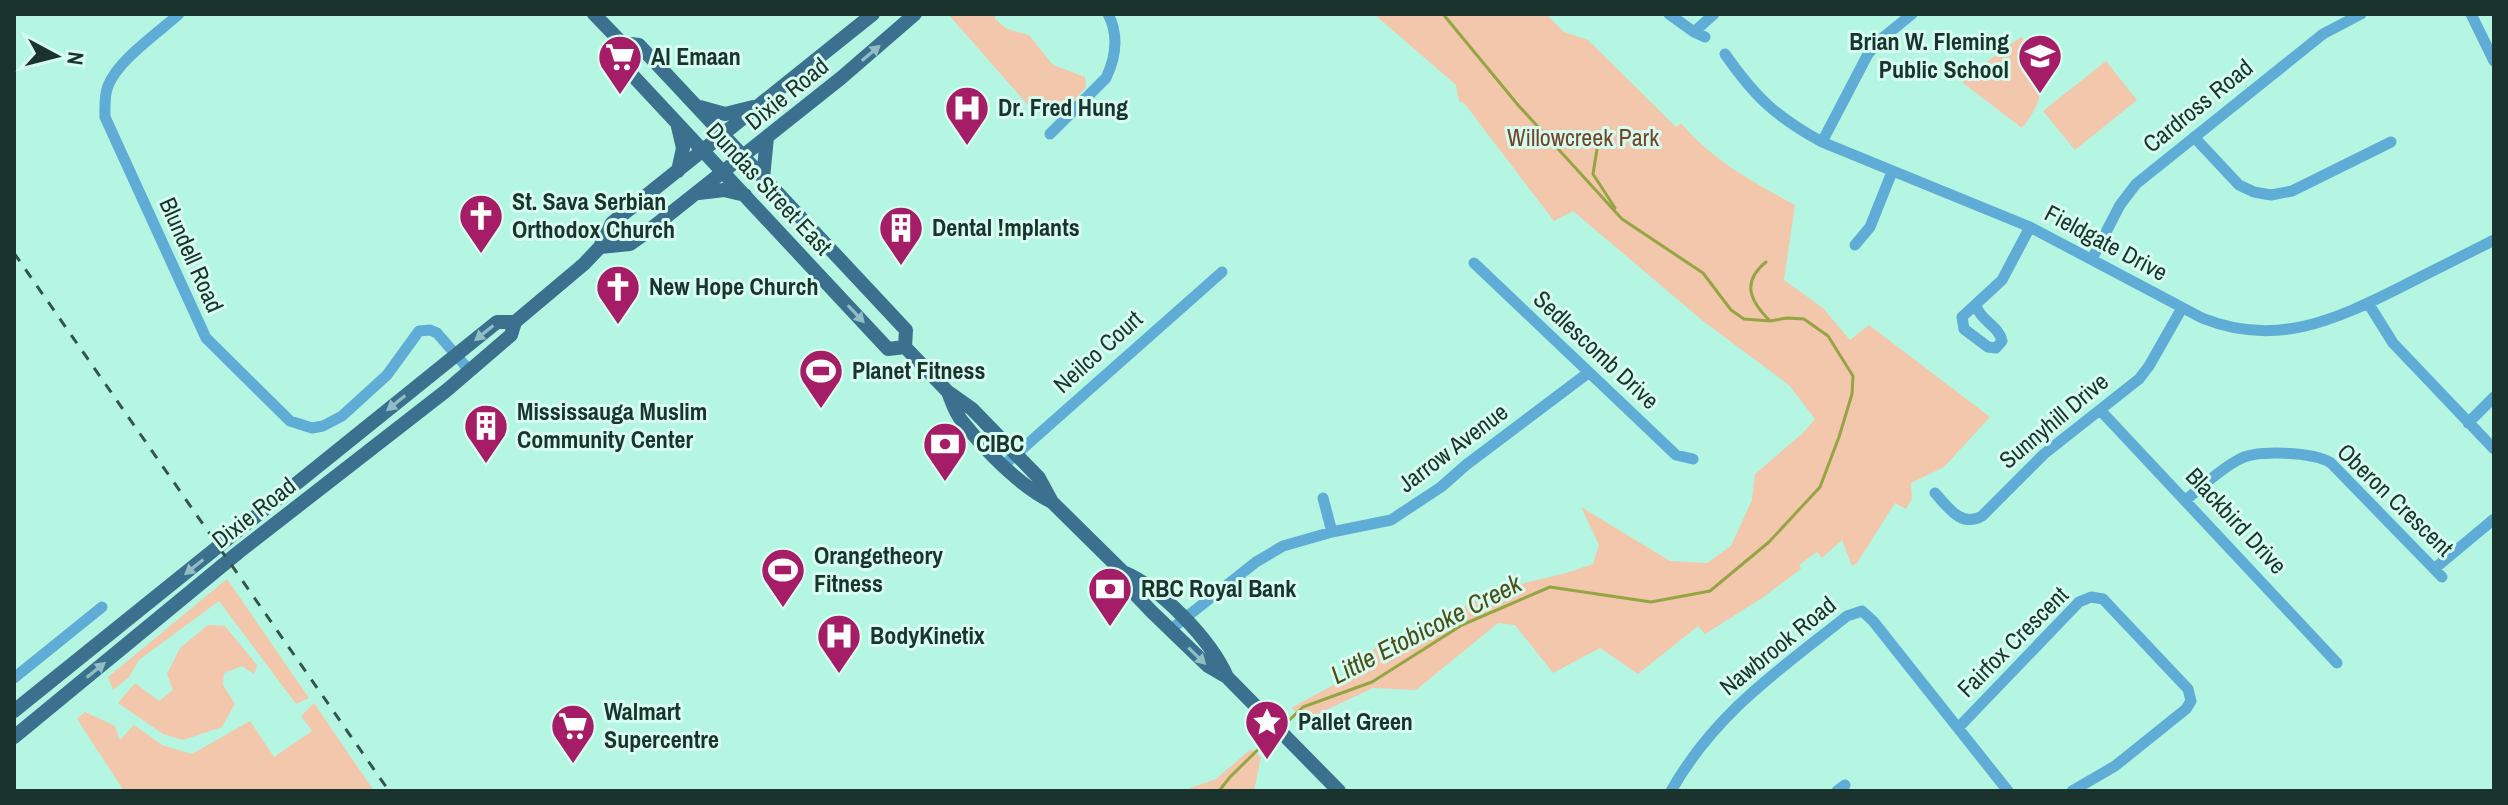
<svg xmlns="http://www.w3.org/2000/svg" width="2508" height="805" font-family="'Archivo Narrow',sans-serif">
  <style>
    .green { fill: #f2c7ab }
    .lines { fill: none; stroke-linecap: round; stroke-linejoin: round }
    .stream { stroke: #95a543; stroke-width: 3 }
    .minor { stroke: #5facd6; stroke-width: 11 }
    .major { stroke: #3b718e; stroke-width: 14 }
    .rail { stroke: #33544b; stroke-width: 3; stroke-dasharray: 10 10; stroke-linecap: butt }
    .oneway { fill: #91bec4 }
    .labels { text-anchor: middle; stroke-width: 6; stroke-linejoin: round; paint-order: stroke }
    .poi-label { font-size: 24px; font-weight: bold; fill: #1a342d; stroke: #d7fdf0; text-anchor: start }
    .street-label { font-size: 24px; fill: #1a342d; stroke: #d7fdf0 }
    .park-label { font-size: 24px; fill: #724527; stroke: #d7fdf0 }
    .water-label { font-size: 26px; font-style: italic; fill: #4a4e19; stroke: #d7fdf0 }
  </style>
  <rect width="100%" height="100%" fill="#b5f6e2"/>
  <!-- green -->
  <path class="green" d="M948 14H995V19L1007 29 1029 35 1053 65 1085 77 1086 87C1065 111 1057 128 1027 104Z
    M1374 14H1546L1564 32 1588 40 1676 127 1681 123C1712 160 1753 182 1795 205L1784 280 1823 308 1850 340 1869 325 1990 417 1944 467 1911 483 1912 499 1906 509 1895 503 1857 563 1852 566 1842 540 1822 558 1817 552 1799 565 1801 569 1762 598 1705 634 1698 626 1638 674 1600 648 1553 673 1515 625 1498 623 1416 690 1373 688 1307 719 1291 708 1352 675 1382 640 1406 637 1496 590 1566 573 1593 564 1599 545 1581 507 1670 561 1707 563 1731 546 1752 500 1755 474 1803 433 1815 419 1789 385 1703 321 1573 211 1554 221 1464 103 1459 101 1456 85Z
    M2021 37C2047 70 2049 95 2022 128L1963 83V79Z
    M2106 61 2137 100 2075 150 2043 111Z
    M227 579 309 698 296 704 219 601 139 660 129 677 113 690 108 677Z
    M208 625 225 626 257 665 254 674 242 666 224 673 223 685 235 704 222 727 183 740 163 734 118 703 135 683 159 701 173 690 167 674 180 648Z
    M314 703 374 791H124L77 719 85 712 115 726 120 740 134 725 162 745 192 754 250 721 274 757 312 731 301 716Z
    M1251 749 1261 757 1254 791H1182L1216 779Z"/>
  <g class="lines">
    <!-- stream -->
    <path class="stream" d="M1598 143 1593 174 1615 208
      M1766 262C1741 282 1750 301 1770 321
      M1282 727 1303 707 1372 682 1462 625 1550 587 1651 602 1710 591 1769 542 1820 487 1839 437 1852 394 1853 376 1828 336 1804 319 1787 318 1770 321 1744 319 1731 310 1703 273 1622 219 1518 105 1443 14
      M1219 791 1230 777 1276 732"/>
    <!-- minor -->
    <path class="minor" d="M179 14C159 32 118 60 108 86 104 96 105 106 105 117L206 338 290 421 312 428 323 426 342 416 387 375 419 331 430 330 437 333 469 370
      M1669 14 1694 32 1705 37
      M2471 14 2494 61
      M1694 32 1714 14
      M1725 54C1755 97 1776 117 1822 142L2030 227 2202 318C2276 348 2335 320 2401 287 2432 271 2463 256 2494 240
      M1050 134 1106 78C1116 57 1119 35 1108 14
      M2194 137 2239 185 2254 192 2271 195 2292 191 2391 142
      M1822 142 1868 54 1880 40 1912 14
      M1855 245 1870 227 1892 172
      M2092 259 2120 205 2136 184 2323 34 2361 14
      M1474 263 1676 455 1693 459
      M2368 303 2393 343 2494 449
      M1976 306C1981 321 1999 326 2002 341L1996 348 1988 347 1964 329 1962 317 2002 280 2030 227
      M2101 411 2337 663
      M2468 423 2494 397
      M1004 465 1222 272
      M1935 493C1948 507 1961 528 1982 516L2044 454 2139 379 2149 366 2182 308
      M1323 498 1332 532
      M2187 499C2203 486 2219 470 2238 460 2256 449 2313 452 2331 463L2442 577
      M2434 569 2494 519
      M1170 630 1256 562 1283 546 1332 532 1391 520 1441 487 1466 465 1588 373
      M14 678 102 607
      M1959 727 2079 602 2091 597 2103 599 2188 689 2191 701 2186 709 2115 766 2072 791
      M1671 791C1716 712 1778 671 1847 616L1862 611 1873 621 2008 791
      M1837 791 1845 785"/>
    <!-- major -->
    <path class="major" d="M594 14 622 43 639 45 906 330 905 347 948 392 972 409 1039 478 1052 502 1123 572 1132 591 1151 611 1208 666 1227 677 1339 791
      M622 43 621 63 888 349 905 347
      M700 107 725 114 753 107
      M678 171 683 148 678 127
      M763 178 767 137
      M699 193 724 190 745 195
      M600 247 630 244 647 232 841 78 915 14
      M948 392C952 402 955 413 962 421 986 451 1017 484 1052 502
      M1123 572C1160 587 1211 640 1227 677
      M14 711 497 322H515
      M14 737 240 551 447 390 511 335 515 322 584 264 600 247 612 223 873 14"/>
    <!-- rail -->
    <path class="rail" d="M14 253 389 791"/>
  </g>
  <!-- one-way arrows -->
  <defs><path id="oneway-solid" d="M-6-.8H1V-3.2L6.5 0L1 3.2V.8H-6Z" transform="scale(2)"/></defs>
  <g class="oneway">
    <use href="#oneway-solid" transform="translate(871 53) rotate(-40)"/>
    <use href="#oneway-solid" transform="translate(856 314) rotate(47)"/>
    <use href="#oneway-solid" transform="translate(484 333) rotate(141)"/>
    <use href="#oneway-solid" transform="translate(396 403) rotate(141)"/>
    <use href="#oneway-solid" transform="translate(194 567) rotate(141)"/>
    <use href="#oneway-solid" transform="translate(1197 656) rotate(44)"/>
    <use href="#oneway-solid" transform="translate(96 670) rotate(-39)"/>
  </g>
  <!-- icons -->
  <defs>
    <g id="school-pin" transform="scale(2.3)"><path d="M0 17L-7.5 6A9.5 9.5 0 1 1 7.5 6Z" fill="#a41d66" stroke="#d7fdf0"/><path d="M0-5L7-2L0 1L-7-2ZM-4 1L0 2.5L4 1V4Q0 6-4 4Z" fill="#fff"/></g>
    <g id="supermarket-pin" transform="scale(2.3)"><path d="M0 17L-7.5 6A9.5 9.5 0 1 1 7.5 6Z" fill="#a41d66" stroke="#d7fdf0"/><path d="M-6-5.5h2.5l.6 2H6L4.5 2H-2.5L-4.4-4H-6ZM-1.5 3.2a1.3 1.3 0 1 0 .1 0ZM3 3.2a1.3 1.3 0 1 0 .1 0Z" fill="#fff"/></g>
    <g id="hospital-pin" transform="scale(2.3)"><path d="M0 17L-7.5 6A9.5 9.5 0 1 1 7.5 6Z" fill="#a41d66" stroke="#d7fdf0"/><path d="M-5-5h3v3.5h4V-5h3V5h-3V1.5h-4V5h-3Z" fill="#fff"/></g>
    <g id="church-pin" transform="scale(2.3)"><path d="M0 17L-7.5 6A9.5 9.5 0 1 1 7.5 6Z" fill="#a41d66" stroke="#d7fdf0"/><path d="M-1.2-6h2.4v3.5h3.3v2.4h-3.3V6h-2.4V-.1h-3.3v-2.4h3.3Z" fill="#fff"/></g>
    <g id="building-pin" transform="scale(2.3)"><path d="M0 17L-7.5 6A9.5 9.5 0 1 1 7.5 6Z" fill="#a41d66" stroke="#d7fdf0"/><path d="M-4-6H4V6H1V3H-1V6H-4ZM-2.5-4.3h1.7v1.8h-1.7ZM.8-4.3h1.7v1.8H.8ZM-2.5-1h1.7V.8h-1.7ZM.8-1h1.7V.8H.8Z" fill="#fff"/></g>
    <g id="stadium-pin" transform="scale(2.3)"><path d="M0 17L-7.5 6A9.5 9.5 0 1 1 7.5 6Z" fill="#a41d66" stroke="#d7fdf0"/><path d="M0-5a6.5 5 0 1 0 0 10a6.5 5 0 1 0 0-10ZM-3.5-1.8h7v3.6h-7Z" fill="#fff"/></g>
    <g id="bank-pin" transform="scale(2.3)"><path d="M0 17L-7.5 6A9.5 9.5 0 1 1 7.5 6Z" fill="#a41d66" stroke="#d7fdf0"/><path d="M-6-4H6V4H-6ZM0-2.3a2.3 2.3 0 1 0 0 4.6a2.3 2.3 0 1 0 0-4.6Z" fill="#fff"/></g>
    <g id="sight-pin" transform="scale(2.3)"><path d="M0 17L-7.5 6A9.5 9.5 0 1 1 7.5 6Z" fill="#a41d66" stroke="#d7fdf0"/><path d="M0-6L1.8-2.2L6-1.7L2.9 1.2L3.7 5.4L0 3.3L-3.7 5.4L-2.9 1.2L-6-1.7L-1.8-2.2Z" fill="#fff"/></g>
  </defs>
  <g fill-rule="evenodd">
    <use href="#school-pin" x="2040" y="56"/>
    <use href="#supermarket-pin" x="620" y="57"/>
    <use href="#hospital-pin" x="967" y="108"/>
    <use href="#church-pin" x="481" y="216"/>
    <use href="#building-pin" x="901" y="228"/>
    <use href="#church-pin" x="618" y="287"/>
    <use href="#stadium-pin" x="821" y="371"/>
    <use href="#building-pin" x="486" y="426"/>
    <use href="#bank-pin" x="945" y="444"/>
    <use href="#stadium-pin" x="783" y="570"/>
    <use href="#bank-pin" x="1110" y="589"/>
    <use href="#hospital-pin" x="839" y="636"/>
    <use href="#sight-pin" x="1267" y="722"/>
    <use href="#supermarket-pin" x="573" y="726"/>
  </g>
  <g class="labels">
    <!-- poi labels -->
    <g class="poi-label">
      <text x="2009" y="50" text-anchor="end">Brian W. Fleming<tspan x="2009" dy="28">Public School</tspan></text>
      <text x="651" y="65">Al Emaan</text>
      <text x="998" y="116">Dr. Fred Hung</text>
      <text x="512" y="210">St. Sava Serbian<tspan x="512" dy="28">Orthodox Church</tspan></text>
      <text x="932" y="236">Dental !mplants</text>
      <text x="649" y="295">New Hope Church</text>
      <text x="852" y="379">Planet Fitness</text>
      <text x="517" y="420">Mississauga Muslim<tspan x="517" dy="28">Community Center</tspan></text>
      <text x="976" y="452">CIBC</text>
      <text x="814" y="564">Orangetheory<tspan x="814" dy="28">Fitness</tspan></text>
      <text x="1141" y="597">RBC Royal Bank</text>
      <text x="870" y="644">BodyKinetix</text>
      <text x="604" y="720">Walmart<tspan x="604" dy="28">Supercentre</tspan></text>
      <text x="1298" y="730">Pallet Green</text>
    </g>
    <!-- street labels -->
    <g class="street-label">
      <text transform="translate(787 94) rotate(-39)" y="8">Dixie Road</text>
      <text transform="translate(2198 106) rotate(-39)" y="8">Cardross Road</text>
      <text transform="translate(769 189) rotate(47)" y="8">Dundas Street East</text>
      <text transform="translate(2106 243) rotate(28)" y="8">Fieldgate Drive</text>
      <text transform="translate(191 255) rotate(66)" y="8">Blundell Road</text>
      <text transform="translate(1596 350) rotate(43)" y="8">Sedlescomb Drive</text>
      <text transform="translate(1098 352) rotate(-42)" y="8">Neilco Court</text>
      <text transform="translate(2054 421) rotate(-40)" y="8">Sunnyhill Drive</text>
      <text transform="translate(1453 448) rotate(-37)" y="8">Jarrow Avenue</text>
      <text transform="translate(2395 500) rotate(44)" y="8">Oberon Crescent</text>
      <text transform="translate(254 513) rotate(-38)" y="8">Dixie Road</text>
      <text transform="translate(2236 521) rotate(47)" y="8">Blackbird Drive</text>
      <text transform="translate(2013 642) rotate(-45)" y="8">Fairfox Crescent</text>
      <text transform="translate(1778 646) rotate(-39)" y="8">Nawbrook Road</text>
    </g>
    <!-- park labels -->
    <g class="park-label">
      <text x="1583" y="146">Willowcreek Park</text>
    </g>
    <!-- water labels -->
    <g class="water-label">
      <text transform="translate(1426 629) rotate(-27)" y="9">Little Etobicoke Creek</text>
    </g>
  </g>
  <!-- border -->
  <rect width="2508" height="805" fill="none" stroke="#1a342d" stroke-width="32"/>
  <!-- north arrow -->
  <g transform="translate(56 56) rotate(97)" stroke="#d7fdf0" stroke-width="6" paint-order="stroke">
  <path d="M0-6L14 30L0 20L-14 30Z" fill="#1a342d"/>
  <text y="-12" font-size="22" font-weight="bold" text-anchor="middle" fill="#1a342d">N</text>
  </g>
</svg>
